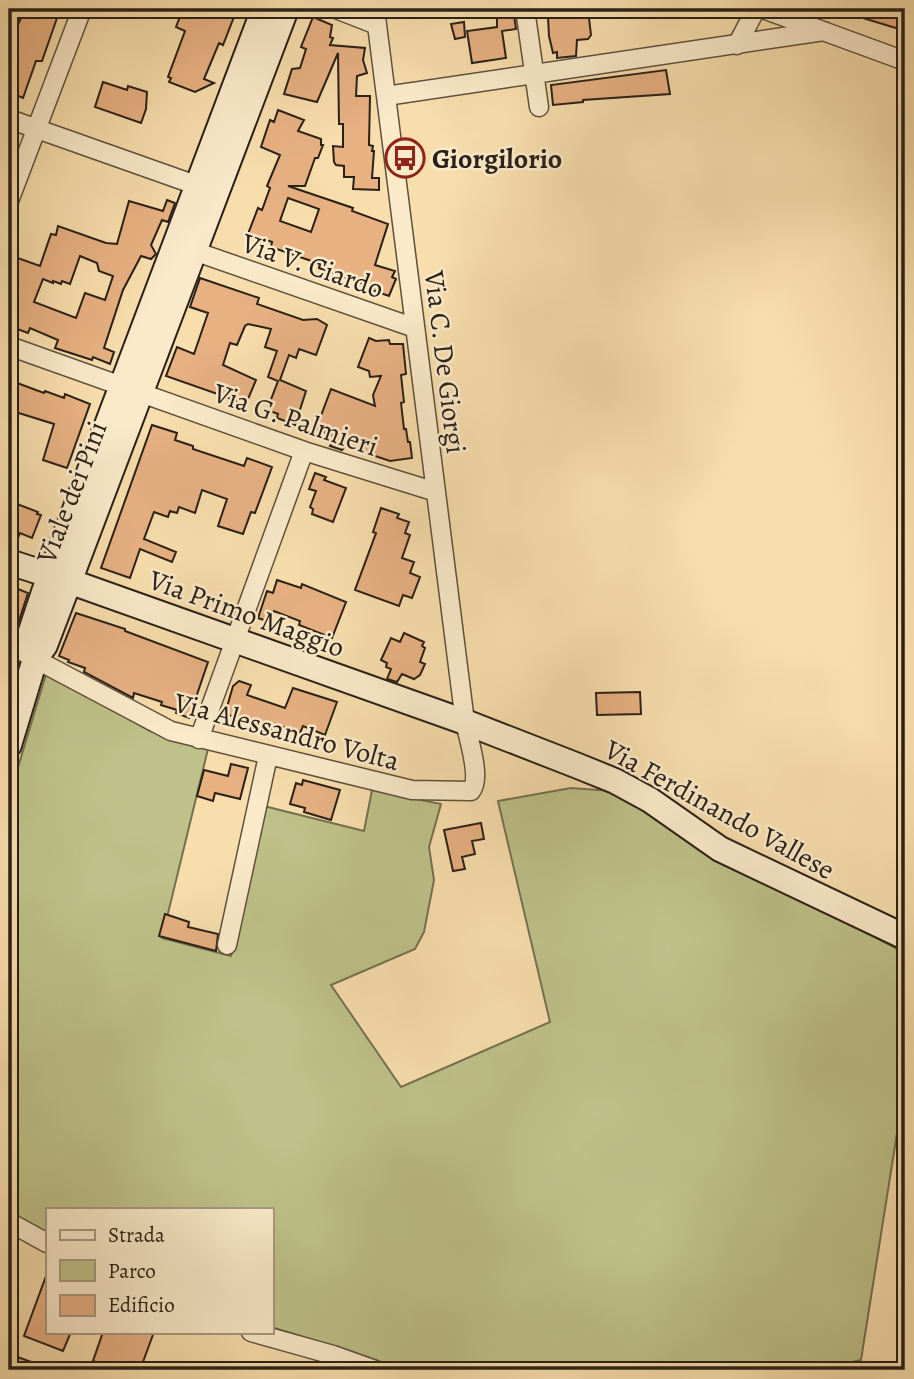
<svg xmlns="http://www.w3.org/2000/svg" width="914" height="1379" font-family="Alegreya,serif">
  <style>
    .green { fill: #bec189; stroke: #747050; stroke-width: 2 }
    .building { fill: #e7b182; stroke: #2a2017; stroke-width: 2; fill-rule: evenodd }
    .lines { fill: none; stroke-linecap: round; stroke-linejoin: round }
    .street-casing { stroke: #5e503c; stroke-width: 21 }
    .secondary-casing { stroke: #2a2017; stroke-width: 28 }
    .street { stroke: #faeaca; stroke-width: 18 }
    .secondary { stroke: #faeaca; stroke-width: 24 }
    .labels { text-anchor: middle; stroke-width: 5; stroke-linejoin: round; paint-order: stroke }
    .poi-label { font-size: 28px; font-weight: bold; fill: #2a2017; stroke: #faeaca; text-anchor: start }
    .street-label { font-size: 28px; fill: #2a2017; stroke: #faeaca }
  </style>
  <rect width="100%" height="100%" fill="#f8dead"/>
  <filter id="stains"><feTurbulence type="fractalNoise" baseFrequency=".00286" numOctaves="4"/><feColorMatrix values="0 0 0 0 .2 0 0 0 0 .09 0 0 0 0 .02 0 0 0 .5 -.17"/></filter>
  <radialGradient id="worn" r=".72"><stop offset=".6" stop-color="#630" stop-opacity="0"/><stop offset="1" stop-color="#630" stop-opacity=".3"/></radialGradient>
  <!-- green -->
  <path class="green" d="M47 671 150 731 208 749 162 938 231 956 264 806 364 831 372 790 441 804 429 847 434 880 424 932 415 949 331 985 401 1087 550 1022 498 801 571 788 613 791 701 845 905 953V1083L861 1360 816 1370H404L353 1352 271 1327V1209H47V1236L9 1214V797Z"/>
  <!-- building -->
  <path class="building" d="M25 9H56L53 17 57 18 42 61H36L23 98 9 92V54L17 32 15 31Z
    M183 9 197 13 199 9H237L223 45 219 43 204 79 214 83 195 92 169 82 171 78 168 77 185 31 176 27Z
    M872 9H905V24L901 23 899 29 863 18Z
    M572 13 573 18H589L591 35 588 39 577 40 576 56 557 58V52L553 53 549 36 548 17Z
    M514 15 516 29 502 31 506 58 472 63 467 31 497 27V17Z
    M313 17 332 25 330 37 333 38 330 45 365 48 363 60 367 73 357 76 356 96H370L369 145 373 146 372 151H374L372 178H379V190L353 189 354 177H344V166L336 165 334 162 333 146 343 147V124H339L338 53 317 102 284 94 292 69 300 68 306 49 301 47Z
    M464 22 465 37 455 39 451 24Z
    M666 70 670 94 583 100V102L553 105 551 85Z
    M103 82 127 90 128 86 147 92 146 109 141 123 95 107Z
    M278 110 304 120 298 131 321 139V145H323L318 158H315L305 186H288L353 208 352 211 388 224 375 265 395 271 392 277 396 279 389 296 366 288 367 285 319 268 320 264 271 247 272 242 248 234 258 208 262 210 270 188 267 186 280 155 261 147 270 120 274 122ZM288 198 319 209 311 232 280 221Z
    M167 200 175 203 168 222 162 220 151 245 156 254 151 259 141 256 123 290 104 348 114 352 110 364 93 357 92 360 55 348 58 340 30 328 28 333 9 326V274L15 257 40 266 51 234 56 235 58 226 106 243 117 244 129 201 163 211ZM80 256 97 263 99 271 113 276 105 300 85 293 76 318 34 302 43 279 53 283V281L61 284 62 281 70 284Z
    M200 278 259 298 257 304 303 320 317 319 327 325 316 355 299 349 296 358 289 355 280 380 306 391 295 425 277 418 278 414 267 410 278 381 268 377 277 351 265 347 271 329 248 324 245 326 237 345 230 343 223 365 256 380 246 404 166 376 177 347 194 354 208 313 190 307Z
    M369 338 376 341 389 340 390 344H403L406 374 401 375 404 402 401 403 404 429H406L408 442H410L412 458 390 461 345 446 342 450 330 446 336 437 316 429 331 389 375 406 373 395 381 376 370 377 369 371 358 367Z
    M9 380 44 393 45 391 64 398 65 394 90 404 67 468 43 460 54 424 9 410Z
    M152 425 177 433 175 440 193 446V449L244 466 247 458 272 467 255 513 251 512 243 534 218 526 227 499 202 490 195 513 179 507 177 513 170 511 168 517 154 512 144 539 176 552 172 562 140 549 130 578 101 568Z
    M315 473 326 477 324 480 346 488 333 522 312 514 313 509 310 507 316 491 309 489Z
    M9 501 38 512 37 514 41 515 32 538 20 533 14 548H9Z
    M381 508 399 514 397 518 409 522 405 533 410 535 402 558 414 562 410 573 420 577 412 598 403 595 399 606 355 590 376 533 373 532Z
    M277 580 301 588 302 584 346 602 332 638 299 625 300 621 274 611 270 622 258 618 267 591 273 593Z
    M13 587 28 593 15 633 9 632V590L11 591Z
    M76 613 125 629V631L208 662 189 718 176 713 177 710 161 705 162 702 134 693 133 698 84 672 85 668 68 662 69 660 59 656Z
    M404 633 424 642 422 646 425 648 420 662 425 664 420 675 414 679 402 674 397 682 387 679 391 669 386 667 387 663 381 660 391 638 400 642Z
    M239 681 251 685 247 695 285 708 293 688 337 702 325 735 303 726 300 733 281 726 280 730 266 728 265 730 251 725 252 722 225 714 233 686Z
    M640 692 641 714 597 715 596 693Z
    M231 764 248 768 240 799 215 793 213 801 197 796 204 770 228 776Z
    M303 780 340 790 331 820 304 812 305 808 290 804 296 783 302 785Z
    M481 823 484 839 472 841 475 854 462 857 465 869 453 871 444 830Z
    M165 914 189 922 188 927 218 934 216 951 159 936Z
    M46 1276 47 1332H71L63 1351 24 1336Z
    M103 1332H154L140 1370H118L93 1361Z
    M9 1354 51 1369V1370H9Z"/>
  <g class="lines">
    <!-- street casing -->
    <g class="street-casing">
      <path id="street" d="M336 9 377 25
        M525 9 539 107
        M763 9 905 61
        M737 45 756 9
        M386 96 824 31
        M9 119 207 189
        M9 201 82 9
        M194 251 415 328
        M9 346 304 451 436 492
        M9 643 35 659 171 731 412 790 471 791C482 778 468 738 465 722L375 9
        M199 739 304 451
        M227 945 268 756
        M9 1222 47 1243
        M251 1332 333 1355 375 1370"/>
    </g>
    <!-- secondary casing -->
    <g class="secondary-casing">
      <path id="secondary" d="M9 562 77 584 465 722 578 766 615 781 650 800 720 849 905 937
        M35 659 28 640 44 592 264 9
        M9 745 35 659 45 645 69 582 286 9"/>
    </g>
    <!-- street -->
    <use href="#street" class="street"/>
    <!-- secondary -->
    <use href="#secondary" class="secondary"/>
  </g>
  <!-- icons -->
  <defs>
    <g id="bus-ring" transform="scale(2.0125)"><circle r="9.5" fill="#faeaca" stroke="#8f2418" stroke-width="1.5"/><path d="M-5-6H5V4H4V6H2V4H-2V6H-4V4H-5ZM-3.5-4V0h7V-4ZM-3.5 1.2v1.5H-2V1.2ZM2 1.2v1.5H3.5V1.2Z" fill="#8f2418"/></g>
  </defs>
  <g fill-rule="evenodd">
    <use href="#bus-ring" x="405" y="158"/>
  </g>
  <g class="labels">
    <!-- poi labels -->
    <g class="poi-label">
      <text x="432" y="168">Giorgilorio</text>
    </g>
    <!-- street labels -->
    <g class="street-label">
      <text transform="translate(313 265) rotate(19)" y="10">Via V. Ciardo</text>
      <text transform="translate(446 362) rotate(83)" y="10">Via C. De Giorgi</text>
      <text transform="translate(296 419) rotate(19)" y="10">Via G. Palmieri</text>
      <text transform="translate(71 492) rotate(-69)" y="10">Viale dei Pini</text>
      <text transform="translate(247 613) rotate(20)" y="10">Via Primo Maggio</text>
      <text transform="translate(287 731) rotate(15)" y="10">Via Alessandro Volta</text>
      <text transform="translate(720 809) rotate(29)" y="10">Via Ferdinando Vallese</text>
    </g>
  </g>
  <!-- margin -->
  <rect width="914" height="1379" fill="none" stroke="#f8dead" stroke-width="35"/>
  <rect x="10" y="10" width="893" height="1358" fill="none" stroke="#2a2017" stroke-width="3.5"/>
  <rect x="18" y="18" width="879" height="1344" fill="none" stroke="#2a2017" stroke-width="2"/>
  <!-- legend -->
  <rect x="46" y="1208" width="228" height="126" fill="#faeaca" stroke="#a79982" stroke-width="2"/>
  <rect x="60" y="1230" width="35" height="10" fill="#faeaca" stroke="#a79982" stroke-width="2"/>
  <text x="108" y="1242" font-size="21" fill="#2a2017">Strada</text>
  <rect x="60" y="1260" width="35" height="21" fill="#bec189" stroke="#a79982" stroke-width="2"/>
  <text x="108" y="1278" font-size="21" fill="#2a2017">Parco</text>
  <rect x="60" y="1295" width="35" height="21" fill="#e7b182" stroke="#a79982" stroke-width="2"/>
  <text x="108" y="1312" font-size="21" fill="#2a2017">Edificio</text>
  <rect width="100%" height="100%" filter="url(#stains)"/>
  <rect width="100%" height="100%" fill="url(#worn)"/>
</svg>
